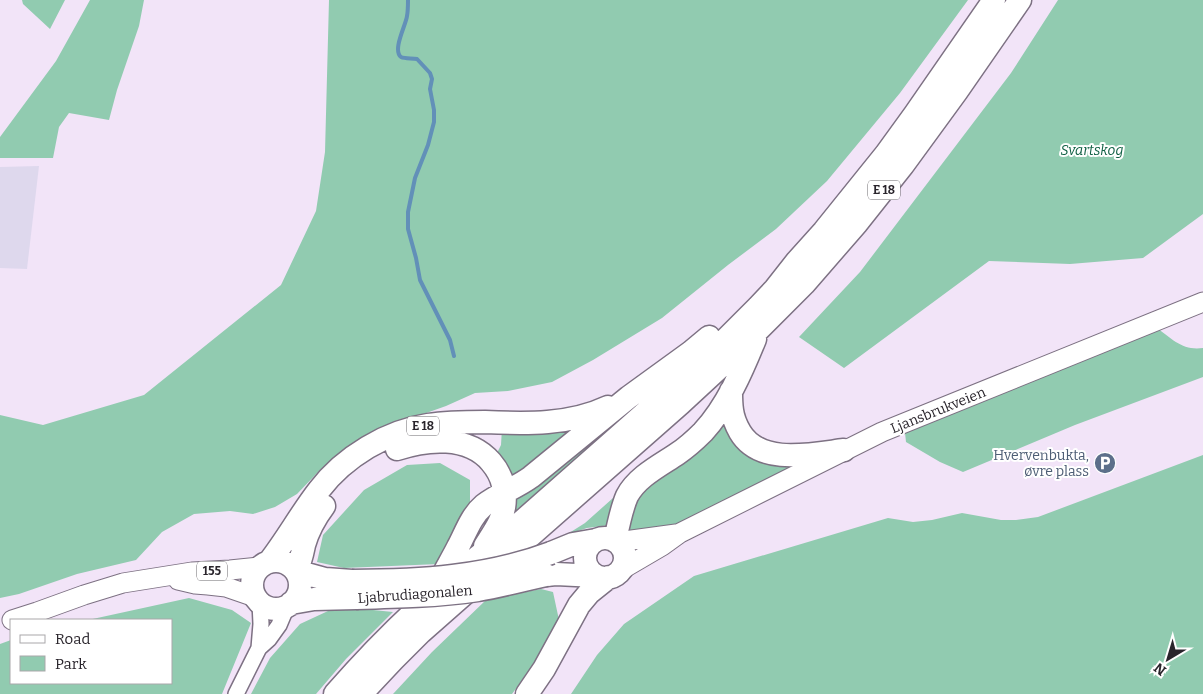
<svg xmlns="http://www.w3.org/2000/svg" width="1203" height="694" font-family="Bitter,serif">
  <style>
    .industrial { fill: #ded8ed }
    .green { fill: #91cbb0 }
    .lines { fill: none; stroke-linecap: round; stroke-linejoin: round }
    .stream { stroke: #6290b8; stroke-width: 4 }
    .minor-casing { stroke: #7d7183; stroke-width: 18 }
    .major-casing { stroke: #7d7183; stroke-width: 21 }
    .highway-casing { stroke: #7d7183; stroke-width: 25 }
    .minor { stroke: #fff; stroke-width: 15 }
    .major { stroke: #fff; stroke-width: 19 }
    .highway { stroke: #fff; stroke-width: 22 }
    .highway-bridge-casing { stroke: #7d7183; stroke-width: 25; stroke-linecap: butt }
    .highway-bridge { stroke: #fff; stroke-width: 22 }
    .labels { text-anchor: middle; stroke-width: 4; stroke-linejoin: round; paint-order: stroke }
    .shield { fill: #fff; stroke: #69666b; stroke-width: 1 }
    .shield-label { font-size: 12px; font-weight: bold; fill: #29242b }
    .park-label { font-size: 14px; font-style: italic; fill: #116145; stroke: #fff }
    .street-label { font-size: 14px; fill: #29242b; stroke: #fff }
    .service-label { font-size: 14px; fill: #4e5e75; stroke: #fff; text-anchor: end }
  </style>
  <rect width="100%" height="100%" fill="#f2e4f8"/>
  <!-- industrial -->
  <path class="industrial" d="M39 166 27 269 0 268V167Z"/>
  <!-- green -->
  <path class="green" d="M22 0H65L50 29 23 4Z
    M90 0H144L139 26 117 90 109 120 69 113 59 127 53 158H0V137L56 61Z
    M329 0H968L900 93 827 181 776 229 728 265 662 318 593 360 552 382 508 391 475 393 446 406 384 428 349 447 320 470 297 494 275 507 253 514 230 511 194 514 162 532 136 560 77 574 19 594 0 598V415L43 425 144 395 281 285 316 211 325 152Z
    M1058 0H1203V214L1143 258 1070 264 989 261 844 368 799 337 860 272 1011 73Z
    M1157 328C1172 339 1183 351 1203 348V377L1075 425 963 472 940 462 906 442 905 433 945 415Z
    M649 394 508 527 511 496Z
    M587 421 510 485 497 453 501 445 502 428Z
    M718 423H730L802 462 685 524 629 535 626 525 632 499Z
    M1203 455V694H571L597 655 624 624 694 576 888 518 913 522 932 520 962 513 1001 520H1016L1038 517Z
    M440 463 470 480V503L457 533 439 564 344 568 317 562 323 535 364 490 407 465Z
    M622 490 610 525 587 528 566 535 585 523Z
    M541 589 553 592 559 620 548 645 512 694H393L432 652 486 600Z
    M189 598 232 610 251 623 222 694H0V644L11 640V683H171V620H88Z
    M353 608 393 612 346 659 316 694H251L270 658 300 624 328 611Z"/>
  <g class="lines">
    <!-- stream -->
    <path class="stream" d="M408 0C408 5 408 11 407 16 406 25 392 50 401 57 405 59 412 58 417 59L430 73 432 79 430 89 434 110V122L428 145 415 178 408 212V229L416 258 420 280 450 340 454 356"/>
    <!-- minor casing -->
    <g class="minor-casing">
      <path id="minor" d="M259 648 261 624 260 602
        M236 694 259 648 269 639 279 625 287 606"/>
    </g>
    <!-- major casing -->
    <g class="major-casing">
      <path id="major" d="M617 542 676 534
        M621 570 662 546 680 533 882 432 1203 302
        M178 580 195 584 208 585 226 587 255 597
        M12 620 37 612 84 595 123 583 192 572 230 570 260 567"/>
    </g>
    <!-- highway casing -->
    <g class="highway-casing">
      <path id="highway" d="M731 391C731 397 731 404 732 410 733 418 736 425 740 432 760 466 812 454 844 450
        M397 449C427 439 468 435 491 462 497 469 501 476 503 485 506 497 505 511 499 523 495 531 490 538 485 546
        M585 558a20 20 0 1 1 40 0a20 20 0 1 1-40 0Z
        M615 541C618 526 621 510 627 496 637 477 659 466 677 454 686 448 695 440 703 432 727 406 742 371 755 339
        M551 553 573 544 596 540
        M252 585a24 24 0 1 1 48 0a24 24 0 1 1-48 0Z
        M269 562C287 539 301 513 319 490 344 457 387 431 428 425 447 422 466 422 485 422 526 424 570 425 608 407
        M296 571C301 561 302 555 304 545 308 531 315 518 324 506
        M296 571 325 579 352 581
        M546 575 556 574 596 576
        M440 581C445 570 452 559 458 547 466 532 471 516 484 505 498 494 516 488 531 477L629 397 691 352 709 337
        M291 603 314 599 356 598
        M335 694C387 634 446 579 510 532L705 360 758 307 775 289 797 261 824 231 886 154 915 114 994 0
        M361 694 393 660 421 632 681 403 733 355 804 284 857 223 903 165 957 91 1020 0
        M527 694 544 669 579 605 589 593 609 577"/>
    </g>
    <!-- minor -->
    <use href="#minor" class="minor"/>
    <!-- major -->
    <use href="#major" class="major"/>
    <!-- highway -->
    <use href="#highway" class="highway"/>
    <!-- highway-bridge casing -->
    <g class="highway-bridge-casing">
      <path id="highway-bridge" d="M352 581C420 581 487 577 551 553
        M356 598C397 597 438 596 478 590 501 586 523 580 546 575"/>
    </g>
    <!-- highway-bridge -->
    <use href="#highway-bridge" class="highway-bridge"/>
  </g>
  <!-- icons -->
  <defs>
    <g id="parking-disc" transform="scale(1.125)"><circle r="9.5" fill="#5c6f8a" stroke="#fff"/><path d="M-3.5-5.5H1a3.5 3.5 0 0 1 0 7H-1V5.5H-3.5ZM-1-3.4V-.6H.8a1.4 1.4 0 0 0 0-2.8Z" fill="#fff"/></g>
  </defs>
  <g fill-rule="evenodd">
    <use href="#parking-disc" x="1105" y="463"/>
  </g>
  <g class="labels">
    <!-- shield labels -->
    <g class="shield">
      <rect x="868" y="180.5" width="32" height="19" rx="4"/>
      <rect x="407" y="416.5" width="32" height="19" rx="4"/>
      <rect x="197" y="561.5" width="30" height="19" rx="4"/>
    </g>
    <g class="shield-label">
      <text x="884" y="194">E 18</text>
      <text x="423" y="430">E 18</text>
      <text x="212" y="575">155</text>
    </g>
    <!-- park labels -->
    <g class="park-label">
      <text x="1092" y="155">Svartskog</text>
    </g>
    <!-- street labels -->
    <g class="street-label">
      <text transform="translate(938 410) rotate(-22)" y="5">Ljansbrukveien</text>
      <text transform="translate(415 594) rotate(-4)" y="5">Ljabrudiagonalen</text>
    </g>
    <!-- service labels -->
    <g class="service-label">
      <text x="1089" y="460">Hvervenbukta,<tspan x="1089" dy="16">øvre plass</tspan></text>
    </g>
  </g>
  <!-- legend -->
  <rect x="10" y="619" width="162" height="65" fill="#ffffff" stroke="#a9a7aa"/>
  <rect x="20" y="635" width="25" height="8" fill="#ffffff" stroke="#a9a7aa"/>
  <text x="55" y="644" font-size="15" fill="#29242b">Road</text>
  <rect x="20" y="656" width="25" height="15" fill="#91cbb0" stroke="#a9a7aa"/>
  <text x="55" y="669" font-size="15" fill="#29242b">Park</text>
  <!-- north arrow -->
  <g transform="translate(1168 659) rotate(218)" stroke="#ffffff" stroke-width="4" paint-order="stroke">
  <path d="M0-4L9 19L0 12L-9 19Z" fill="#29242b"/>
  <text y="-8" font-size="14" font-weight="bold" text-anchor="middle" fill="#29242b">N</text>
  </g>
</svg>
